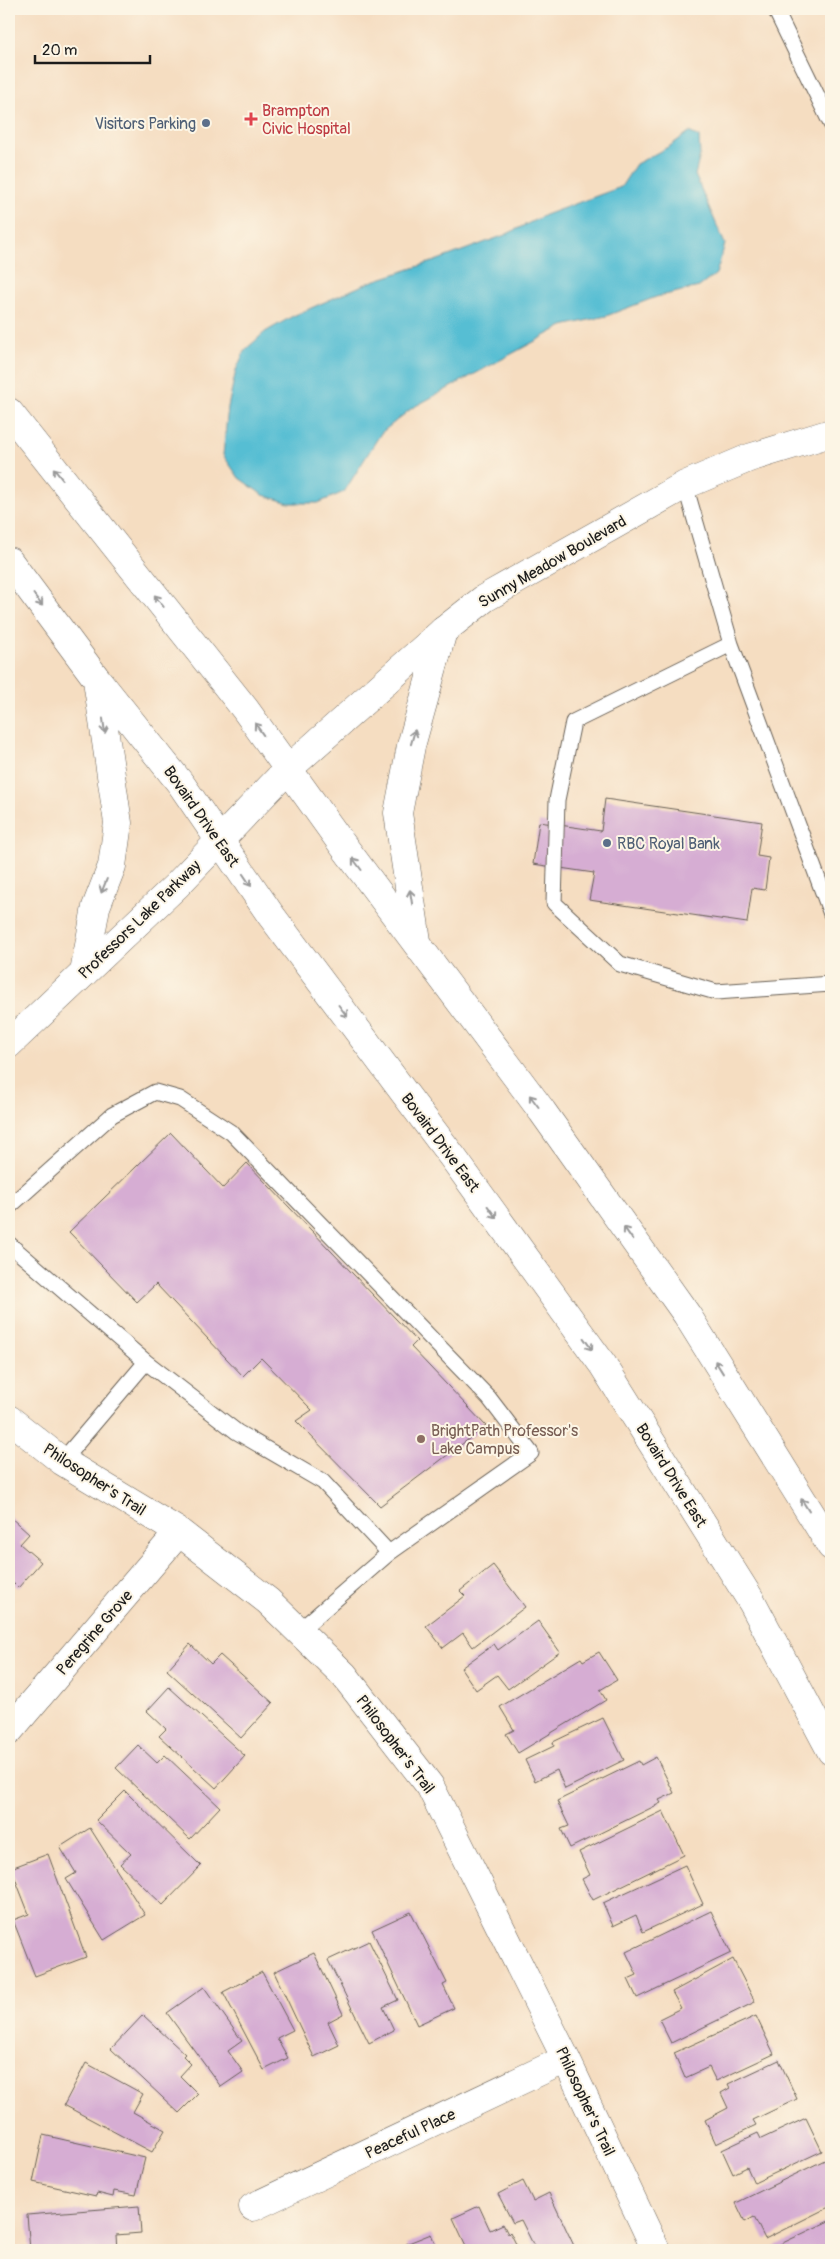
<svg xmlns="http://www.w3.org/2000/svg" width="840" height="2259" font-family="Pangolin,sans-serif">
  <style>
    .water { fill: #56bed3; stroke: #396d78 }
    .building { fill: #d6add3 }
    .lines { fill: none; stroke-linecap: round; stroke-linejoin: round }
    .service-casing { stroke: #686056; stroke-width: 17 }
    .minor-casing { stroke: #686056; stroke-width: 29 }
    .tertiary-casing { stroke: #686056; stroke-width: 29 }
    .secondary-casing { stroke: #686056; stroke-width: 29 }
    .service { stroke: #fff; stroke-width: 15 }
    .minor { stroke: #fff; stroke-width: 28 }
    .tertiary { stroke: #fff; stroke-width: 28 }
    .secondary { stroke: #fff; stroke-width: 28 }
    .oneway { stroke: #999 }
    .health-dot { fill: #e0444e; stroke: #fcf5e5; stroke-width: 2 }
    .service-dot { fill: #5c6f8a; stroke: #fcf5e5; stroke-width: 2 }
    .education-dot { fill: #8d6e63; stroke: #fcf5e5; stroke-width: 2 }
    .labels { text-anchor: middle; stroke-width: 4; stroke-linejoin: round; paint-order: stroke }
    .health-label { font-size: 16px; fill: #be3a42; stroke: #fcf5e5; text-anchor: start }
    .service-label { font-size: 16px; fill: #4e5e75; stroke: #fcf5e5; text-anchor: end }
    .street-label { font-size: 16px; fill: #1c1c1c; stroke: #fcf5e5 }
    .education-label { font-size: 16px; fill: #785e54; stroke: #fcf5e5; text-anchor: start }
  </style>
  <rect width="100%" height="100%" fill="#fcf5e5"/>
  <filter id="ink" filterUnits="userSpaceOnUse"><feTurbulence type="fractalNoise" baseFrequency=".02" numOctaves="2"/><feDisplacementMap in="SourceGraphic" scale="10" xChannelSelector="R" yChannelSelector="G"/><feConvolveMatrix kernelMatrix="1 2 1 2 8 2 1 2 1" color-interpolation-filters="sRGB"/></filter>
  <filter id="wash" filterUnits="userSpaceOnUse"><feTurbulence type="fractalNoise" baseFrequency=".0096" numOctaves="4" result="noise"/><feDisplacementMap in="SourceGraphic" scale="20" xChannelSelector="R" yChannelSelector="G"/><feGaussianBlur stdDeviation="1.12" result="paint"/><feColorMatrix in="noise" values="0 0 0 0 0 0 0 0 0 0 0 0 0 0 0 0 0 1.4 0 .05"/><feComposite in="paint" operator="in"/></filter>
  <g filter="url(#wash)">
    <rect width="100%" height="100%" fill="#f5ddc1"/>
    <!-- water -->
    <path class="water" d="M689 132 699 137 700 155 695 175 725 244 716 274 699 287 656 297 606 316 563 326 412 408 381 433 344 492 318 503H289L263 495 239 478 223 455 228 407 236 370 245 350 265 332 293 316 370 282 435 261 505 235 545 215 621 187 636 164 670 146Z"/>
    <g id="blocks">
      <!-- building -->
      <path class="building" d="M605 799 762 822 757 856 769 858 765 890 752 888 747 923 589 900 594 873 533 864 539 822 601 831Z
        M171 1133 223 1188 247 1163 417 1341 411 1347 486 1426 380 1506 296 1421 312 1410 261 1358 243 1376 156 1284 137 1302 69 1232Z
        M9 1516 29 1534 20 1544 41 1562 18 1588 9 1579Z
        M493 1565 525 1607 473 1647 463 1633 443 1648 426 1626 465 1596 460 1591Z
        M538 1621 560 1652 508 1689 497 1675 476 1690 461 1668 494 1644 498 1650Z
        M190 1644 211 1664 220 1655 273 1703 241 1738 167 1670Z
        M599 1652 617 1680 600 1690 606 1700 518 1753 506 1734 514 1730 500 1707 581 1658 583 1661Z
        M169 1687 245 1756 216 1788 159 1736 166 1729 147 1711Z
        M603 1718 624 1760 565 1789 557 1770 535 1781 525 1760 554 1746 553 1742Z
        M138 1745 157 1763 165 1755 220 1807 190 1839 116 1768Z
        M656 1757 674 1793 659 1800 661 1803 570 1848 561 1829 569 1826 557 1801 639 1761 641 1765Z
        M125 1791 201 1866 163 1905 120 1864 131 1854 96 1820Z
        M663 1811 684 1855 593 1900 582 1879 590 1875 579 1852Z
        M90 1828 145 1915 104 1940 66 1879 76 1873 60 1847Z
        M48 1854 86 1957 35 1976 13 1920 29 1914 11 1868Z
        M685 1865 703 1904 643 1932 636 1915 613 1926 603 1903Z
        M711 1911 731 1953 637 1998 628 1979 637 1975 626 1952Z
        M411 1912 447 1983 443 1985 454 2008 417 2025 372 1930Z
        M369 1941 398 2000 383 2007 394 2030 369 2043 328 1960Z
        M314 1953 343 2014 328 2022 339 2045 314 2057 274 1972Z
        M733 1959 755 2002 671 2043 659 2019 681 2008 672 1992Z
        M262 1972 293 2030 277 2038 288 2058 264 2070 223 1992Z
        M204 1987 242 2041 228 2051 243 2072 221 2087 167 2013Z
        M143 2015 185 2054 183 2056 191 2064 180 2076 198 2094 179 2113 111 2049Z
        M756 2016 774 2054 716 2081 709 2067 685 2078 674 2053Z
        M779 2060 797 2099 753 2120 756 2125 716 2144 705 2120 728 2108 721 2093 730 2088 728 2084Z
        M86 2063 143 2094 133 2112 165 2130 152 2152 64 2105Z
        M806 2118 822 2151 754 2183 747 2167 733 2174 722 2150 758 2133 761 2139Z
        M43 2135 145 2158 136 2195 114 2191 113 2197 97 2193 96 2196 33 2182Z
        M831 2157V2206L765 2239 754 2217 745 2222 736 2203Z
        M523 2181 533 2201 549 2193 576 2250H536L521 2220 513 2223 498 2194Z
        M139 2206 141 2233 116 2235 117 2250H30L27 2215Z
        M479 2206 490 2230 503 2224 508 2234 510 2232 519 2250H468L453 2218Z
        M831 2220V2250H768Z
        M431 2234 438 2250H408L406 2244Z"/>
    </g>
  </g>
  <g filter="url(#ink)">
    <use href="#blocks" fill-opacity="0" stroke="#686056" stroke-width="1"/>
    <g class="lines">
      <!-- service casing -->
      <g class="service-casing">
        <path id="service" d="M775 9 831 124
          M685 485 731 644 831 914
          M731 644 573 722 557 800 554 903 620 964 716 992 831 984
          M9 1207 112 1115 155 1092 180 1099 232 1133 489 1398 531 1453 389 1553 323 1482 237 1432 146 1362 9 1244
          M62 1461 146 1362
          M299 1631 389 1553"/>
      </g>
      <!-- minor casing -->
      <g class="minor-casing">
        <path id="minor" d="M9 1044 177 885 288 769
          M9 1419 62 1461 179 1532 268 1601 344 1675 430 1786 566 2059 656 2250
          M9 1731 179 1532
          M253 2207 566 2059"/>
      </g>
      <!-- tertiary casing -->
      <g class="tertiary-casing">
        <path id="tertiary" d="M288 769 443 631 485 598 685 485 749 458 831 433"/>
      </g>
      <!-- secondary casing -->
      <g class="secondary-casing">
        <path id="secondary" d="M9 412 245 709 342 844 542 1111 687 1315 831 1546
          M9 561 96 678 181 784 270 914 454 1159 603 1365 752 1602 831 1751
          M417 941 398 813 411 746 443 631
          M84 973 96 907 112 866 118 823 97 680"/>
      </g>
      <!-- service -->
      <use href="#service" class="service"/>
      <!-- minor -->
      <use href="#minor" class="minor"/>
      <!-- tertiary -->
      <use href="#tertiary" class="tertiary"/>
      <!-- secondary -->
      <use href="#secondary" class="secondary"/>
    </g>
    <!-- one-way arrows -->
    <defs><path id="oneway-shaft" d="M-6 0H5M1.5-3L5.5 0L1.5 3" fill="none" stroke-width="1.6" stroke-linecap="round" stroke-linejoin="round" transform="scale(1.25)"/></defs>
    <g class="oneway">
      <use href="#oneway-shaft" transform="translate(58 474) rotate(-128)"/>
      <use href="#oneway-shaft" transform="translate(38 600) rotate(53)"/>
      <use href="#oneway-shaft" transform="translate(159 601) rotate(-128)"/>
      <use href="#oneway-shaft" transform="translate(104 726) rotate(82)"/>
      <use href="#oneway-shaft" transform="translate(259 729) rotate(-125)"/>
      <use href="#oneway-shaft" transform="translate(413 737) rotate(-74)"/>
      <use href="#oneway-shaft" transform="translate(357 864) rotate(-127)"/>
      <use href="#oneway-shaft" transform="translate(247 880) rotate(56)"/>
      <use href="#oneway-shaft" transform="translate(104 886) rotate(112)"/>
      <use href="#oneway-shaft" transform="translate(411 897) rotate(-99)"/>
      <use href="#oneway-shaft" transform="translate(343 1011) rotate(53)"/>
      <use href="#oneway-shaft" transform="translate(534 1101) rotate(-127)"/>
      <use href="#oneway-shaft" transform="translate(492 1212) rotate(54)"/>
      <use href="#oneway-shaft" transform="translate(628 1233) rotate(-125)"/>
      <use href="#oneway-shaft" transform="translate(588 1344) rotate(54)"/>
      <use href="#oneway-shaft" transform="translate(719 1367) rotate(-122)"/>
      <use href="#oneway-shaft" transform="translate(805 1505) rotate(-122)"/>
    </g>
  </g>
  <!-- markers -->
  <path class="health-dot" d="M248.5 111.5h5v5h5v5h-5v5h-5v-5h-5v-5h5z"/>
  <g class="service-dot">
    <circle cx="206" cy="123" r="5"/>
    <circle cx="607" cy="843" r="5"/>
  </g>
  <circle class="education-dot" cx="421" cy="1439" r="5"/>
  <g class="labels">
    <!-- health labels -->
    <g class="health-label">
      <text x="262" y="116">Brampton<tspan x="262" dy="18">Civic Hospital</tspan></text>
    </g>
    <!-- service labels -->
    <g class="service-label">
      <text x="196" y="129">Visitors Parking</text>
      <text x="617" y="849" text-anchor="start">RBC Royal Bank</text>
    </g>
    <!-- street labels -->
    <g class="street-label">
      <text transform="translate(552 561) rotate(-30)" y="6">Sunny Meadow Boulevard</text>
      <text transform="translate(202 816) rotate(55)" y="6">Bovaird Drive East</text>
      <text transform="translate(139 919) rotate(-44)" y="6">Professors Lake Parkway</text>
      <text transform="translate(441 1142) rotate(53)" y="6">Bovaird Drive East</text>
      <text transform="translate(672 1475) rotate(58)" y="6">Bovaird Drive East</text>
      <text transform="translate(95 1479) rotate(33)" y="6">Philosopher's Trail</text>
      <text transform="translate(94 1632) rotate(-49)" y="6">Peregrine Grove</text>
      <text transform="translate(396 1744) rotate(53)" y="6">Philosopher's Trail</text>
      <text transform="translate(586 2101) rotate(65)" y="6">Philosopher's Trail</text>
      <text transform="translate(410 2133) rotate(-25)" y="6">Peaceful Place</text>
    </g>
    <!-- education labels -->
    <g class="education-label">
      <text x="431" y="1436">BrightPath Professor's<tspan x="431" dy="18">Lake Campus</tspan></text>
    </g>
  </g>
  <!-- margin -->
  <rect width="840" height="2259" fill="none" stroke="#fcf5e5" stroke-width="30"/>
  <!-- scale -->
  <path d="M35 55v8h115v-8" fill="none" stroke="#1c1c1c" stroke-width="2.5"/>
  <text x="42" y="55" font-size="15" fill="#1c1c1c" stroke="#fcf5e5" stroke-width="4" paint-order="stroke">20 m</text>
</svg>
